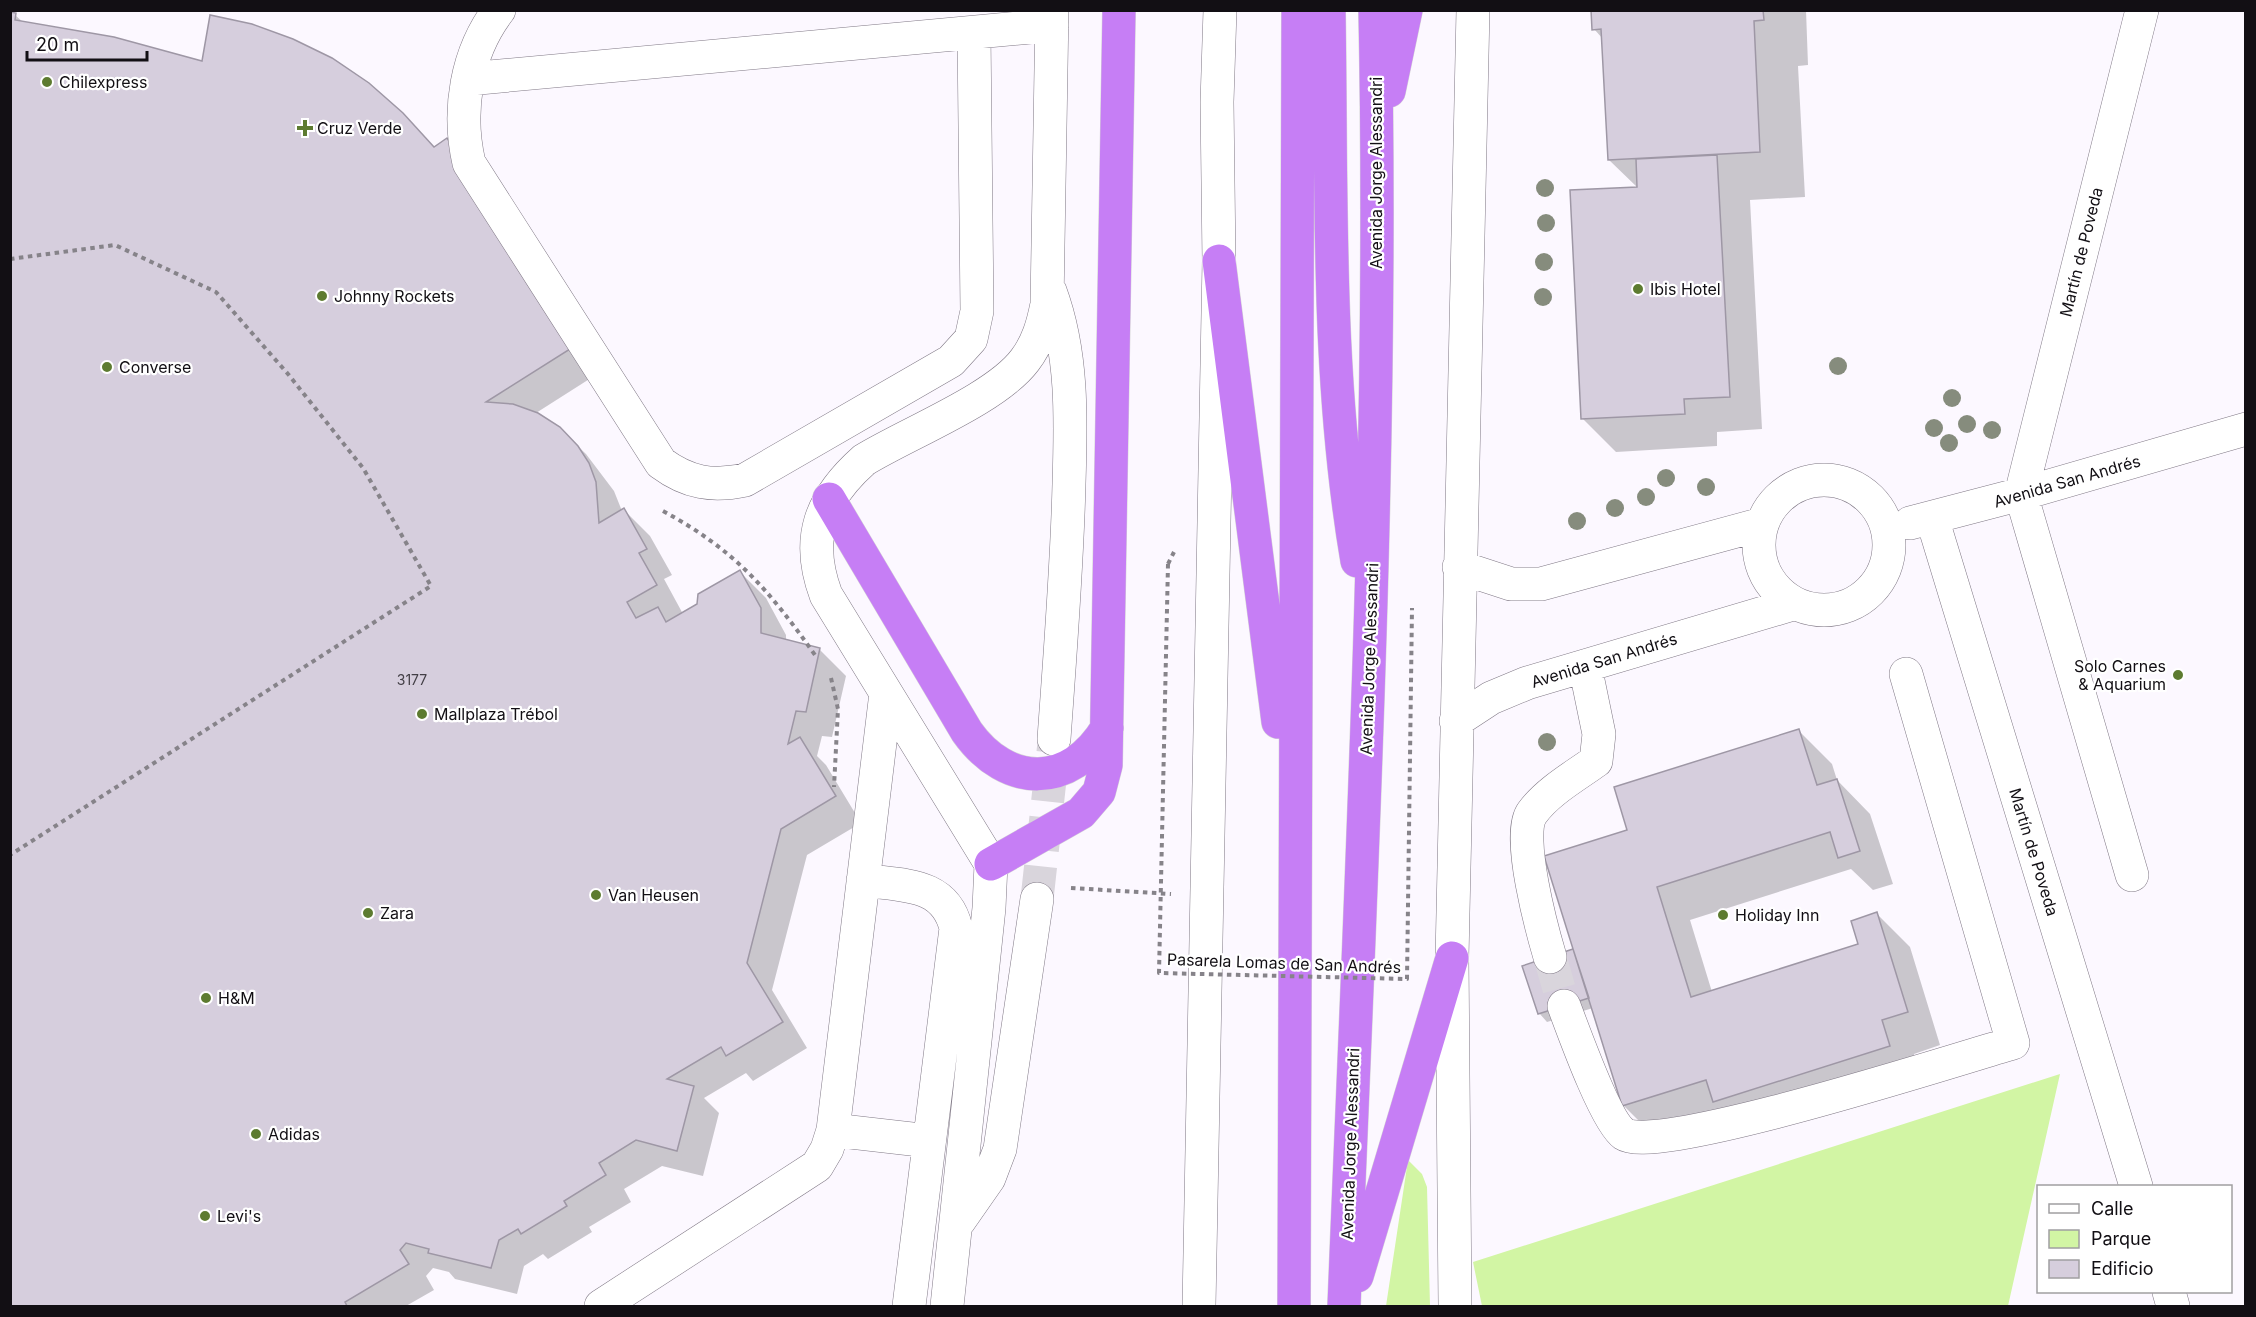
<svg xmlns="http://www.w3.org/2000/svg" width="2256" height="1317" font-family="Inter,sans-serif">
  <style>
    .green { fill: #d2f5a4 }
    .shadow { fill: #0003 }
    .building { fill: #d6cedd; stroke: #9e97a5; stroke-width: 1.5 }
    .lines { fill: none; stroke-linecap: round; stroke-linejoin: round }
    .minor-tunnel { stroke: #d9d5dc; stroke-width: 33; stroke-dasharray: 33 16; stroke-linecap: butt }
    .minor-casing { stroke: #807986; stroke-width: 34 }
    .highway-casing { stroke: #d4d4d5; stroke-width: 34 }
    .path { stroke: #868389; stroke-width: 4; stroke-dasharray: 4.5 4.5; stroke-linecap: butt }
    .minor { stroke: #fff; stroke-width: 33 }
    .highway { stroke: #c67ef5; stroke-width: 33 }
    .path-bridge { stroke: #868389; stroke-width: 4; stroke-dasharray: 4.5 4.5; stroke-linecap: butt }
    .tree { fill: #868c7d }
    .poi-dot { fill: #5d7b30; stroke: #fff; stroke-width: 2 }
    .labels { text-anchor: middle; stroke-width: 4.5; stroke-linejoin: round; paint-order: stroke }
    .number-label { font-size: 14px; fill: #433f46 }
    .poi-label { font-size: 16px; fill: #120f14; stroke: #fff; text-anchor: start }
    .street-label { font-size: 16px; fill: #120f14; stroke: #fff }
  </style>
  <rect width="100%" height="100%" fill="#fcf8ff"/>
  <!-- green -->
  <path class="green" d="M2060 1074 2008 1306H1482L1473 1262Z
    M1408 1160 1422 1174 1427 1187 1430 1306H1386Z"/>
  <!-- shadow -->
  <path class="shadow" d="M1593 10H1806L1808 65 1798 66 1805 197 1750 200 1762 429 1717 432V446L1616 452 1583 419 1638 188 1609 160 1603 39 1594 29Z
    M10 14 15 15 24 23 402 114 435 148 602 371 536 413 559 428 586 454 614 491 622 511 624 510 650 536 672 575 664 579 683 614 699 605 740 572 766 598 786 635V641L820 650 846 676 832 737 822 736 817 756 826 765 861 823 807 855 772 990 807 1048 753 1081 746 1073 704 1098 719 1113 703 1176 662 1166 624 1189 631 1202 589 1227 592 1232 548 1259 543 1254 524 1266 517 1294 455 1279 449 1272 433 1268 426 1276 434 1290 406 1306H10Z
    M1799 731 1832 764 1837 780 1870 814 1893 884 1873 890 1851 869 1690 920 1712 992 1860 945 1877 914 1910 947 1940 1045 1914 1054 1922 1080 1657 1139 1623 1105 1593 1008 1547 1022 1539 1013 1576 955 1629 831Z"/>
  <!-- building -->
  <path class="building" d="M1591 10H1763L1764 20 1754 21 1760 152 1608 160 1601 29 1592 30Z
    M10 12 16 13 15 20 114 37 202 61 210 15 252 24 293 39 332 58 369 83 403 113 434 147 447 138 578 344 486 402 513 404 538 413 560 427 578 446 589 463 596 482 599 523 624 508 647 549 639 553 657 585 627 602 636 618 658 607 666 622 697 604 698 594 740 570 761 608V633L820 648 806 712 796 711 788 744 800 737 836 796 781 829 747 963 783 1022 726 1056 721 1047 667 1079 694 1086 677 1151 636 1140 599 1163 606 1175 564 1201 567 1206 521 1234 518 1229 499 1240 491 1268 428 1253 429 1249 406 1243 400 1250 409 1264 345 1302 347 1306H10Z
    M1717 155 1730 397 1684 399 1685 414 1581 419 1570 190 1637 187 1636 159Z
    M1799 729 1817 785 1837 779 1860 851 1838 858 1830 832 1657 887 1691 997 1858 944 1851 921 1877 912 1908 1012 1882 1020 1890 1046 1713 1102 1706 1080 1622 1106 1544 856 1627 830 1614 787Z
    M1573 949 1589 998 1538 1014 1522 966Z"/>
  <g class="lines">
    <!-- minor-tunnel -->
    <path class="minor-tunnel" d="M1037 899 1054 743
      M1550 957 1564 1006"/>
    <!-- minor casing -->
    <g class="minor-casing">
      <path id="minor" d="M499 10C466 53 457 111 469 163L661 463C688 483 712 487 745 480L951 361 971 339 977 311 974 33
        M468 79 1052 25
        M1050 291C1073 353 1071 419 1069 484 1067 569 1060 654 1054 739
        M1759 545a65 65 0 1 1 130 0a65 65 0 1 1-130 0Z
        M1932 518 2136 1186
        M1910 523 2021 494 2246 429
        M1459 567 1511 584H1541L1762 524
        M1456 721 1491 698 1527 683 1793 604
        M2132 875 2021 494 2142 10
        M863 880C903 886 945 882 956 928L909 1306
        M1550 957C1542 930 1516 835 1532 813 1547 792 1575 776 1596 761L1599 734 1585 666
        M1564 1006C1573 1030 1606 1122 1624 1134 1657 1156 1958 1059 2013 1043L1906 674
        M833 1130 929 1141
        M959 1221 989 1178 1000 1149 1037 899
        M2169 1292 2173 1306
        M601 1306 817 1166 827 1149 833 1130 886 693
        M947 1306 989 908 991 864 826 595C805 539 820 499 864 460 908 433 996 399 1025 360 1038 343 1043 324 1047 304L1052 10
        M1199 1306 1219 261 1217 102 1220 10
        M1455 1306 1452 958 1473 10"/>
    </g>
    <!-- highway casing -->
    <g class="highway-casing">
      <path id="highway" d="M1329 10C1332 194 1326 379 1357 561
        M1389 91 1406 10
        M1219 261 1278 722
        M829 499 967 732C1007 788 1070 789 1107 728
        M991 864 1081 813 1099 792 1106 765 1119 10
        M1357 1276 1452 958
        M1294 1306 1298 10
        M1344 1306C1361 875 1384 443 1375 10"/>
    </g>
    <!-- path -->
    <path class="path" d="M10 259 115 245 216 292 288 374 363 468 431 586 10 855
      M663 511C735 550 769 590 815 655
      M1168 564 1174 552
      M831 678 838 709 834 787
      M1071 888 1171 894"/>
    <!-- minor -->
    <use href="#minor" class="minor"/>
    <!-- highway -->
    <use href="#highway" class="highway"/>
    <!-- path-bridge -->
    <path class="path-bridge" d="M1168 564 1159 973 1407 979 1412 608"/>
  </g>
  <!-- trees -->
  <g class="tree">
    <circle cx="1545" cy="188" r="9"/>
    <circle cx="1546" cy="223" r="9"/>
    <circle cx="1544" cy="262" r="9"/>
    <circle cx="1543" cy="297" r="9"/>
    <circle cx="1838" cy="366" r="9"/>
    <circle cx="1952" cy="398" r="9"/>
    <circle cx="1967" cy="424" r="9"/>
    <circle cx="1934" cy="428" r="9"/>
    <circle cx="1992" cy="430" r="9"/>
    <circle cx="1949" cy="443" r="9"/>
    <circle cx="1666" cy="478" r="9"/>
    <circle cx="1706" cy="487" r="9"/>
    <circle cx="1646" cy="497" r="9"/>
    <circle cx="1615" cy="508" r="9"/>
    <circle cx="1577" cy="521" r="9"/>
    <circle cx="1547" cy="742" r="9"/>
  </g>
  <!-- markers -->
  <g class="poi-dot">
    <circle cx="47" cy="82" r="6"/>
    <path d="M302 119h6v6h6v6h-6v6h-6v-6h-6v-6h6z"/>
    <circle cx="1638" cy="289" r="6"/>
    <circle cx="322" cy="296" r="6"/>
    <circle cx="107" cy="367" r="6"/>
    <circle cx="2178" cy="675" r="6"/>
    <circle cx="422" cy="714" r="6"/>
    <circle cx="596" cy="895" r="6"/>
    <circle cx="368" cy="913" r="6"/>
    <circle cx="1723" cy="915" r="6"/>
    <circle cx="206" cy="998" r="6"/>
    <circle cx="256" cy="1134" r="6"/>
    <circle cx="205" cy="1216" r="6"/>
  </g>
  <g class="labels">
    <!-- number labels -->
    <g class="number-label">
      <text x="412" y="685">3177</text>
    </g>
    <!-- poi labels -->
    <g class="poi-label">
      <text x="59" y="88">Chilexpress</text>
      <text x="317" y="134">Cruz Verde</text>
      <text x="1650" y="295">Ibis Hotel</text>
      <text x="334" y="302">Johnny Rockets</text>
      <text x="119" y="373">Converse</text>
      <text x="2166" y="672" text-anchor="end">Solo Carnes<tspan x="2166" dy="18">&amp; Aquarium</tspan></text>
      <text x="434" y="720">Mallplaza Trébol</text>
      <text x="608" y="901">Van Heusen</text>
      <text x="380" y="919">Zara</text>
      <text x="1735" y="921">Holiday Inn</text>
      <text x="218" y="1004">H&amp;M</text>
      <text x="268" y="1140">Adidas</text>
      <text x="217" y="1222">Levi's</text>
    </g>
    <!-- street labels -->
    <g class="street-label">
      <text transform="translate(1376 173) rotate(-90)" y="6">Avenida Jorge Alessandri</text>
      <text transform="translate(2081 252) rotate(-76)" y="6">Martín de Poveda</text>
      <text transform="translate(2067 481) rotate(-16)" y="6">Avenida San Andrés</text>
      <text transform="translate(1369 659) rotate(-88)" y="6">Avenida Jorge Alessandri</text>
      <text transform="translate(1604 660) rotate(-17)" y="6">Avenida San Andrés</text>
      <text transform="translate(2034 852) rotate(73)" y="6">Martín de Poveda</text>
      <text transform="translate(1284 963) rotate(2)" y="6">Pasarela Lomas de San Andrés</text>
      <text transform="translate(1350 1144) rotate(-88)" y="6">Avenida Jorge Alessandri</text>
    </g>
  </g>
  <!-- border -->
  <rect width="2256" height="1317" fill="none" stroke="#120f14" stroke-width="24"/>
  <!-- legend -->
  <rect x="2037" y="1185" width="195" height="108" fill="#ffffff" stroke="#a09fa1" stroke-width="1.5"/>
  <rect x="2049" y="1204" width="30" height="9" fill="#ffffff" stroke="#a09fa1" stroke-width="1.5"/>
  <text x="2091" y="1215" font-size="18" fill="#120f14">Calle</text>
  <rect x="2049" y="1230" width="30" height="18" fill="#d2f5a4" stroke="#a09fa1" stroke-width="1.5"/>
  <text x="2091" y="1245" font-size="18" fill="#120f14">Parque</text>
  <rect x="2049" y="1260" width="30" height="18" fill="#d6cedd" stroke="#a09fa1" stroke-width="1.5"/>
  <text x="2091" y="1275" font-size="18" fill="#120f14">Edificio</text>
  <!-- scale -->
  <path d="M27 51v9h120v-9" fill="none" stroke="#120f14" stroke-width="3"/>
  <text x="36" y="51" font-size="18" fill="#120f14" stroke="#ffffff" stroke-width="4.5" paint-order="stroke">20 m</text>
</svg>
